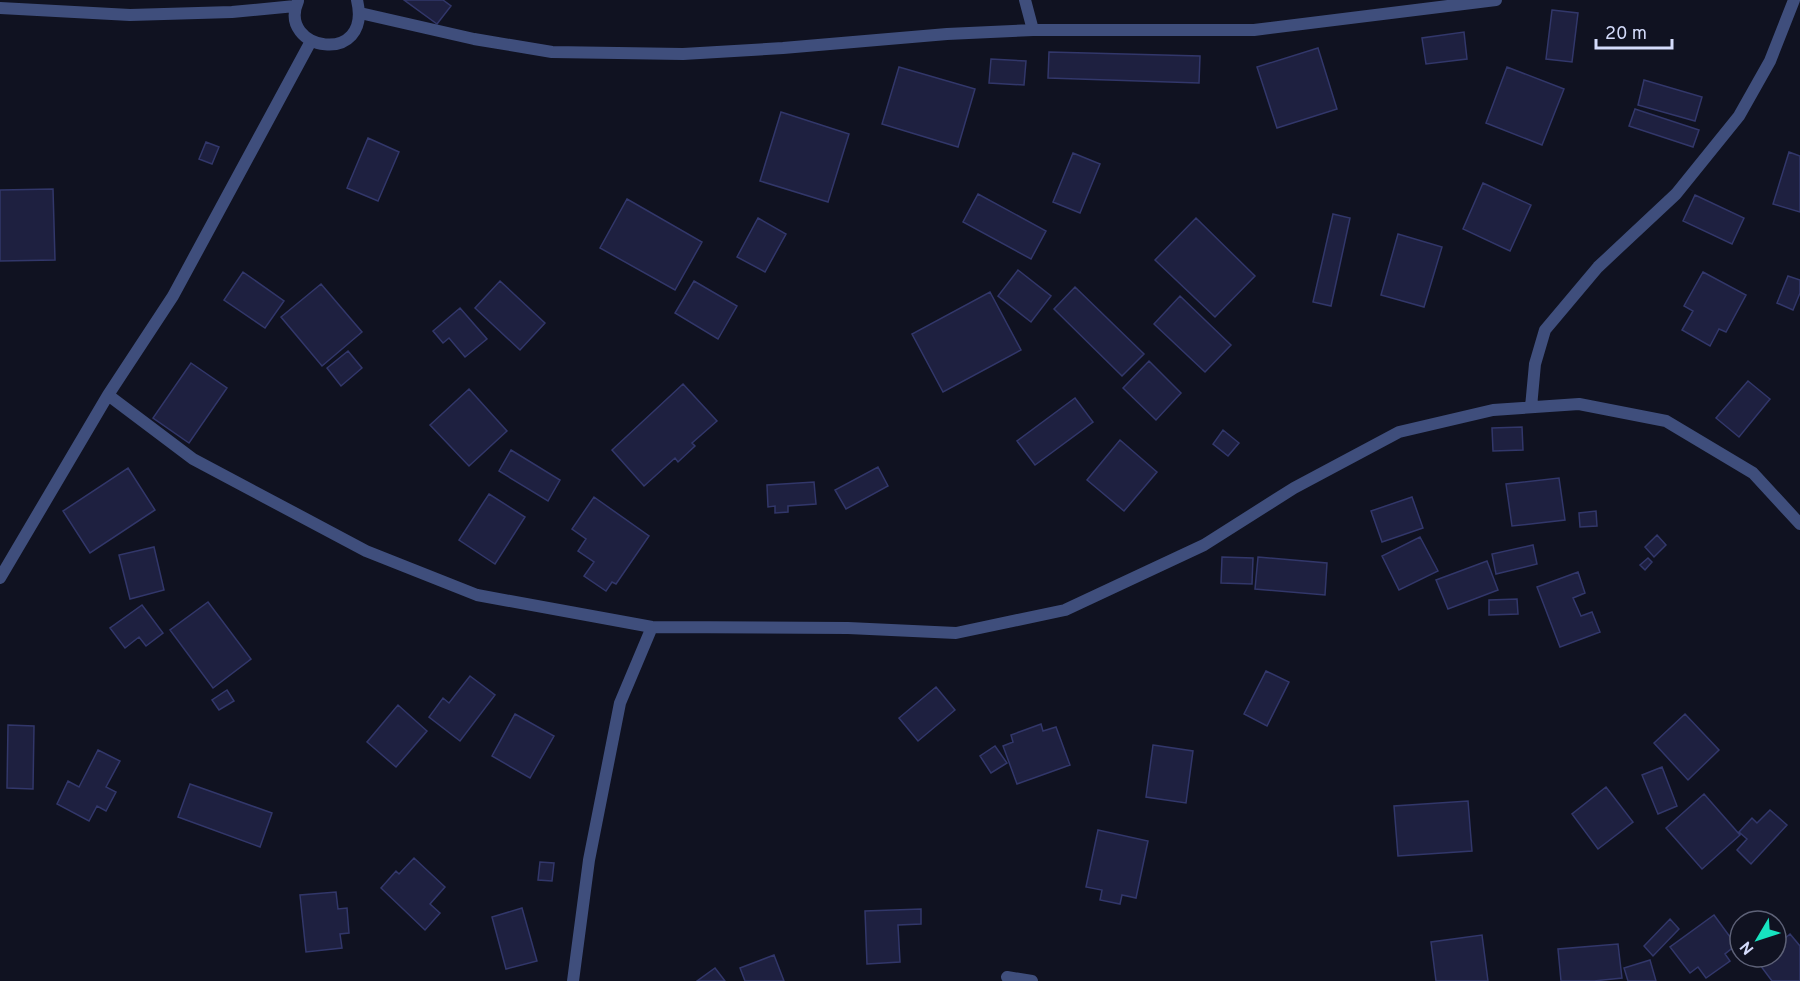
<svg xmlns="http://www.w3.org/2000/svg" width="1800" height="981" font-family="Overpass,sans-serif">
  <style>
    .building { fill: #1e2040; stroke: #32376a; stroke-width: 1.5 }
    .lines { fill: none; stroke-linecap: round; stroke-linejoin: round }
    .street { stroke: #3f4e7c; stroke-width: 12 }
  </style>
  <rect width="100%" height="100%" fill="#101221"/>
  <!-- building -->
  <path class="building" d="M404 0H443L451 6 437 24Z
    M1552 10 1578 13 1572 62 1546 59Z
    M1464 32 1467 59 1426 64 1422 38Z
    M1318 48 1337 109 1277 128 1257 67Z
    M1049 52 1200 56 1199 83 1048 78Z
    M991 59 1026 61 1024 85 989 83Z
    M899 67 975 89 958 147 882 124Z
    M1507 67 1564 89 1542 145 1486 123Z
    M1644 80 1702 97 1695 121 1638 105Z
    M1635 109 1699 130 1693 147 1629 126Z
    M781 112 849 134 828 202 760 181Z
    M368 138 399 152 378 201 347 188Z
    M206 142 219 147 212 164 199 159Z
    M1789 152 1800 156V212L1773 204Z
    M1073 153 1100 164 1080 213 1053 202Z
    M1483 183 1531 205 1510 251 1463 229Z
    M53 189 55 260 0 261V190Z
    M978 194 1046 231 1031 259 963 222Z
    M1695 195 1744 218 1732 244 1683 221Z
    M627 199 702 242 675 290 600 248Z
    M1333 214 1350 218 1331 306 1313 302Z
    M758 218 786 234 765 272 737 257Z
    M1196 218 1255 276 1215 317 1155 260Z
    M1398 234 1442 247 1424 307 1381 295Z
    M1018 270 1051 296 1031 322 998 296Z
    M243 272 284 301 265 328 224 300Z
    M1703 272 1746 295 1726 332 1719 329 1710 346 1682 330 1693 311 1684 306Z
    M1788 276 1800 280V293L1793 310 1777 303Z
    M500 281 545 323 520 350 475 308Z
    M694 281 737 306 718 339 675 313Z
    M321 284 362 332 322 366 281 317Z
    M1075 287 1144 354 1122 376 1054 309Z
    M990 292 1021 350 943 392 912 334Z
    M1180 296 1231 345 1205 372 1154 324Z
    M460 308 487 339 465 357 449 338 443 343 433 331Z
    M348 351 362 368 341 386 327 368Z
    M1149 361 1181 393 1156 420 1123 388Z
    M191 363 227 388 189 443 153 418Z
    M1748 381 1770 399 1739 437 1716 418Z
    M683 384 717 421 692 443 695 446 678 462 675 458 644 486 612 450Z
    M469 389 507 431 469 466 430 425Z
    M1075 398 1093 422 1035 465 1017 441Z
    M1522 427 1523 450 1493 451 1492 428Z
    M1223 430 1239 443 1228 456 1213 444Z
    M1120 440 1157 472 1124 511 1087 480Z
    M511 450 560 480 548 501 499 471Z
    M878 467 888 486 846 509 835 490Z
    M128 468 155 510 90 553 63 511Z
    M1559 478 1565 520 1512 526 1506 484Z
    M814 482 816 504 788 506V512L775 513V506L768 507 767 485Z
    M489 494 525 517 495 564 459 540Z
    M594 497 649 536 616 584 612 582 606 591 584 576 594 562 578 551 586 539 572 529Z
    M1412 497 1423 528 1382 542 1371 511Z
    M1596 511 1597 526 1580 527 1579 513Z
    M1657 535 1666 545 1654 557 1645 547Z
    M1420 537 1438 571 1399 590 1382 556Z
    M1533 545 1537 564 1496 574 1492 554Z
    M154 547 164 590 130 599 119 555Z
    M1222 557 1253 558 1252 584 1221 583Z
    M1258 557 1327 563 1325 595 1255 589Z
    M1648 558 1652 562 1645 570 1640 565Z
    M1487 561 1498 590 1448 609 1436 580Z
    M1578 572 1585 593 1573 598 1581 616 1592 612 1600 632 1560 647 1537 587Z
    M1517 599 1518 614 1489 615V600Z
    M208 602 251 659 213 688 170 630Z
    M142 605 163 633 146 646 139 637 125 648 110 628Z
    M1266 671 1289 682 1267 726 1244 714Z
    M470 676 495 695 460 741 429 717 443 698 449 703Z
    M936 687 955 710 918 741 899 718Z
    M227 690 234 701 219 710 212 700Z
    M398 705 427 731 396 767 367 742Z
    M515 714 554 736 530 778 492 756Z
    M1685 714 1719 750 1688 780 1654 743Z
    M1041 724 1043 731 1056 727 1070 765 1017 784 1003 746 1013 742 1011 735Z
    M8 725 34 726 33 789 7 788Z
    M1153 745 1193 751 1186 803 1146 797Z
    M995 746 1007 763 991 773 980 756Z
    M98 750 120 761 106 787 116 792 106 811 97 806 89 821 57 804 68 781 79 787Z
    M1662 767 1677 806 1658 814 1642 775Z
    M190 784 272 813 260 847 178 817Z
    M1606 787 1633 822 1598 849 1572 814Z
    M1704 794 1740 835 1702 869 1666 828Z
    M1468 801 1472 851 1398 856 1394 806Z
    M1770 810 1787 825 1751 864 1737 850 1747 839 1739 832 1752 818 1757 823Z
    M1098 830 1148 841 1136 898 1122 895 1120 904 1100 900 1102 890 1086 887Z
    M414 858 445 887 430 904 440 913 425 930 381 888 396 871 399 874Z
    M540 862 554 863 552 881 538 880Z
    M336 892 338 909 347 908 349 933 340 934 342 948 306 952 300 895Z
    M522 908 537 961 506 969 492 917Z
    M921 909V924L898 925 900 962 867 964 865 911Z
    M1714 915 1736 945 1725 954 1730 961 1706 978 1698 967 1690 973 1670 947Z
    M1670 919 1679 929 1653 956 1644 946Z
    M1790 934 1800 946V981H1772L1757 961 1762 957H1776V946Z
    M1482 935 1488 981H1436L1431 942Z
    M1618 944 1622 978 1594 981H1561L1558 949Z
    M774 955 784 981H745L740 968Z
    M1650 960 1656 981H1628L1624 968Z
    M715 968 725 981H697Z"/>
  <g class="lines">
    <!-- street -->
    <path class="street" d="M1025 0 1033 30
      M298 1C276 51 373 67 357 0
      M0 8 130 15 232 12 295 6
      M360 13 474 39 552 52 683 54 783 48 947 34 1033 30H1254L1496 0
      M108 395 193 459 366 551 477 595 652 627 848 628 956 633 1065 610 1204 545 1294 488 1399 432 1493 410 1579 404 1666 421 1753 473 1800 524
      M1531 407 1535 364 1545 330 1598 267 1676 194 1739 116 1770 61 1794 0
      M0 578 108 395 173 296 311 41
      M1007 977 1032 981
      M573 981 589 860 620 703 652 627"/>
  </g>
  <!-- north arrow -->
  <g transform="translate(1758 939) rotate(231)"><circle r="28" fill="#101221" stroke="#5e6278" stroke-width="1.5"/>
  <path d="M0-4.5L10 22L0 15L-10 22Z" fill="#17e4c0"/>
  <text y="-9" font-size="16" font-weight="bold" text-anchor="middle" fill="#d4dbfb">N</text>
  </g>
  <!-- scale -->
  <path d="M1596 39v9h76v-9" fill="none" stroke="#d4dbfb" stroke-width="3"/>
  <text x="1605" y="39" font-size="18" fill="#d4dbfb" stroke="#101221" stroke-width="4.5" paint-order="stroke">20 m</text>
</svg>
